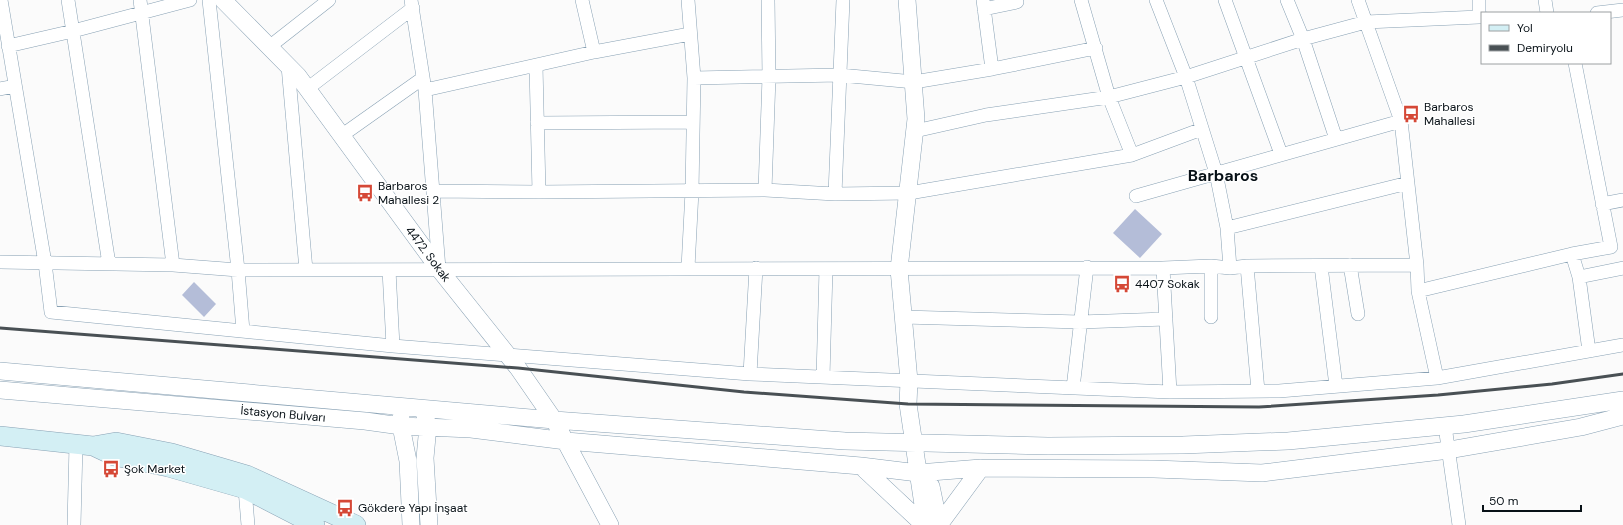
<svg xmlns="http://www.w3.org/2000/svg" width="1623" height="525" font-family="'DM Sans',sans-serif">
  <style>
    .building { fill: #b4bdd8 }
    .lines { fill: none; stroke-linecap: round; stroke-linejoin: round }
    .minor-casing { stroke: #88a1b4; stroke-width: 14 }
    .tertiary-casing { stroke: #88a1b4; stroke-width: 18 }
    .secondary-casing { stroke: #88a1b4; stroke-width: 20 }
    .minor { stroke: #fff; stroke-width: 13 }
    .tertiary { stroke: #fff; stroke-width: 17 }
    .secondary { stroke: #d3eff4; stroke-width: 19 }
    .rail { stroke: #495054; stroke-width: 3 }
    .labels { text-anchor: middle; stroke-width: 3; stroke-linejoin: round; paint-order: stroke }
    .poi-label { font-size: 12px; fill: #081117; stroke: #fff; text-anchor: start }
    .street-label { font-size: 12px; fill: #081117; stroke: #fff }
    .district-label { font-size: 16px; font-weight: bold; fill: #081117; stroke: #fff }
  </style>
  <rect width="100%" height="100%" fill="#fbfbfb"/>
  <!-- building -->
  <path class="building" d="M1135 209 1162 234 1140 258 1113 233Z
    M194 282 216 304 204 317 182 295Z"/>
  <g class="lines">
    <!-- minor casing -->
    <g class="minor-casing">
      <path id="minor" d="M1 0 45 263 51 312 393 346 750 374 1170 392 1279 391 1437 378 1623 345
        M68 0 109 264
        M140 0 173 265
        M209 0 238 270 243 331
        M411 0 425 90 439 269
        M582 0 594 52
        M983 0 992 69
        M1081 0 1109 97 1132 155
        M1156 0 1186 77 1216 173 1227 228 1230 268
        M1225 0 1281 154
        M1287 0 1303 39 1336 139
        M1358 0 1401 121 1417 265 1418 291 1437 378
        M1479 0V17H1482
        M1545 0 1547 13
        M984 9 1017 2 1016 0
        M1597 13 1623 10
        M8 46 73 31 190 0
        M269 47 329 0
        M288 66 306 270
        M536 66 539 192
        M694 78 840 75 914 82 992 69 1096 48
        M0 89 15 86
        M307 89 413 8
        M425 90 594 52 690 34
        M537 123 693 122
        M915 131 986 115 1109 97 1186 77 1303 39 1366 22 1479 17
        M341 136 423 78
        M765 190 769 77 768 0
        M433 191 539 192 765 190 835 194 909 193 1132 155 1202 129
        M835 194 843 0
        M1136 196 1401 121
        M1602 204 1623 200
        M1227 228 1408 183
        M1572 254 1579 277 1589 351
        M0 262 173 265 238 270 1163 268 1211 266 1230 268 1247 266 1417 265
        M1350 265 1358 314
        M1247 266 1258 391
        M1321 266 1336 386
        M688 268 692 191 694 78 688 0
        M1163 268 1170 392
        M389 270 393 346
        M1579 277 1623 268
        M1418 291 1572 254 1611 247 1575 63
        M903 317 1080 322 1166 319
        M1211 317V266
        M750 374 756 268
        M823 377 826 269
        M1073 388 1087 267
        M1445 426 1459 525
        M245 489 248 525
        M74 525 76 445"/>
    </g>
    <!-- tertiary casing -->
    <g class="tertiary-casing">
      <path id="tertiary" d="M223 0 298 76 439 269 518 368 554 420 610 525
        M907 0 916 119 899 269 909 381 908 404 926 525
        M0 371 554 420 845 441 1048 446 1183 445 1288 441 1464 424 1623 400
        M0 390 365 421 401 426 471 429 566 441 861 466 918 473 981 468 1154 469 1262 473 1449 450 1581 427 1623 416
        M401 416V426L408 461 411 525
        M425 416 428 426 425 458 429 525
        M861 466 924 525
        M931 486 939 525
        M939 525 981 468"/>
    </g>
    <!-- secondary casing -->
    <g class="secondary-casing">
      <path id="secondary" d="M0 436 93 446 114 456 168 467 245 489 315 525
        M93 446 116 442 172 453 247 475 356 525"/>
    </g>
    <!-- minor -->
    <use href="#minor" class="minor"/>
    <!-- tertiary -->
    <use href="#tertiary" class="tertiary"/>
    <!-- secondary -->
    <use href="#secondary" class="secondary"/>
    <!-- rail -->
    <path class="rail" d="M0 328 518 368 744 392 908 404 1259 407 1438 395 1552 384 1623 374"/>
  </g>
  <!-- icons -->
  <defs>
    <g id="bus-bare" transform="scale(1.38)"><path d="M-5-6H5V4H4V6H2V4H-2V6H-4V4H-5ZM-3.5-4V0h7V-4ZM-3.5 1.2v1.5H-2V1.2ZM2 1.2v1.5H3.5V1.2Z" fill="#d54836" stroke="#fff" stroke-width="2.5" paint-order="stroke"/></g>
  </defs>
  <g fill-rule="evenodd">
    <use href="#bus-bare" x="1411" y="114"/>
    <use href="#bus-bare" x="365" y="193"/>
    <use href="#bus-bare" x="1122" y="284"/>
    <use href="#bus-bare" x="111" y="469"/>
    <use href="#bus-bare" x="345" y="508"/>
  </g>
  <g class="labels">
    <!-- poi labels -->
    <g class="poi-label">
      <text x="1424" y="111">Barbaros<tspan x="1424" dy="14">Mahallesi</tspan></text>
      <text x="378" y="190">Barbaros<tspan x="378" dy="14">Mahallesi 2</tspan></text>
      <text x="1135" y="288">4407 Sokak</text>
      <text x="124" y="473">Şok Market</text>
      <text x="358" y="512">Gökdere Yapı İnşaat</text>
    </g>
    <!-- street labels -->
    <g class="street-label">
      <text transform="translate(428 254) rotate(53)" y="4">4472. Sokak</text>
      <text transform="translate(283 414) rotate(5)" y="4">İstasyon Bulvarı</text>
    </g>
    <!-- district labels -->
    <g class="district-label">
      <text x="1223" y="181">Barbaros</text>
    </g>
  </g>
  <!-- legend -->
  <rect x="1481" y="12" width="130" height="52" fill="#ffffff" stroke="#9ca0a2"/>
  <rect x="1489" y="25" width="20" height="6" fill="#d3eff4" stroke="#9ca0a2"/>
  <text x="1517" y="32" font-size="12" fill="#081117">Yol</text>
  <rect x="1489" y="45" width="20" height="6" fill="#495054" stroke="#9ca0a2"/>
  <text x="1517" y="52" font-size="12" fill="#081117">Demiryolu</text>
  <!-- scale -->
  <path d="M1483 505v6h98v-6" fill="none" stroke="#081117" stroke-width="2"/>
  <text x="1489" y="505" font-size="12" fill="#081117" stroke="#ffffff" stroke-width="3" paint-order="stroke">50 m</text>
</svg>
